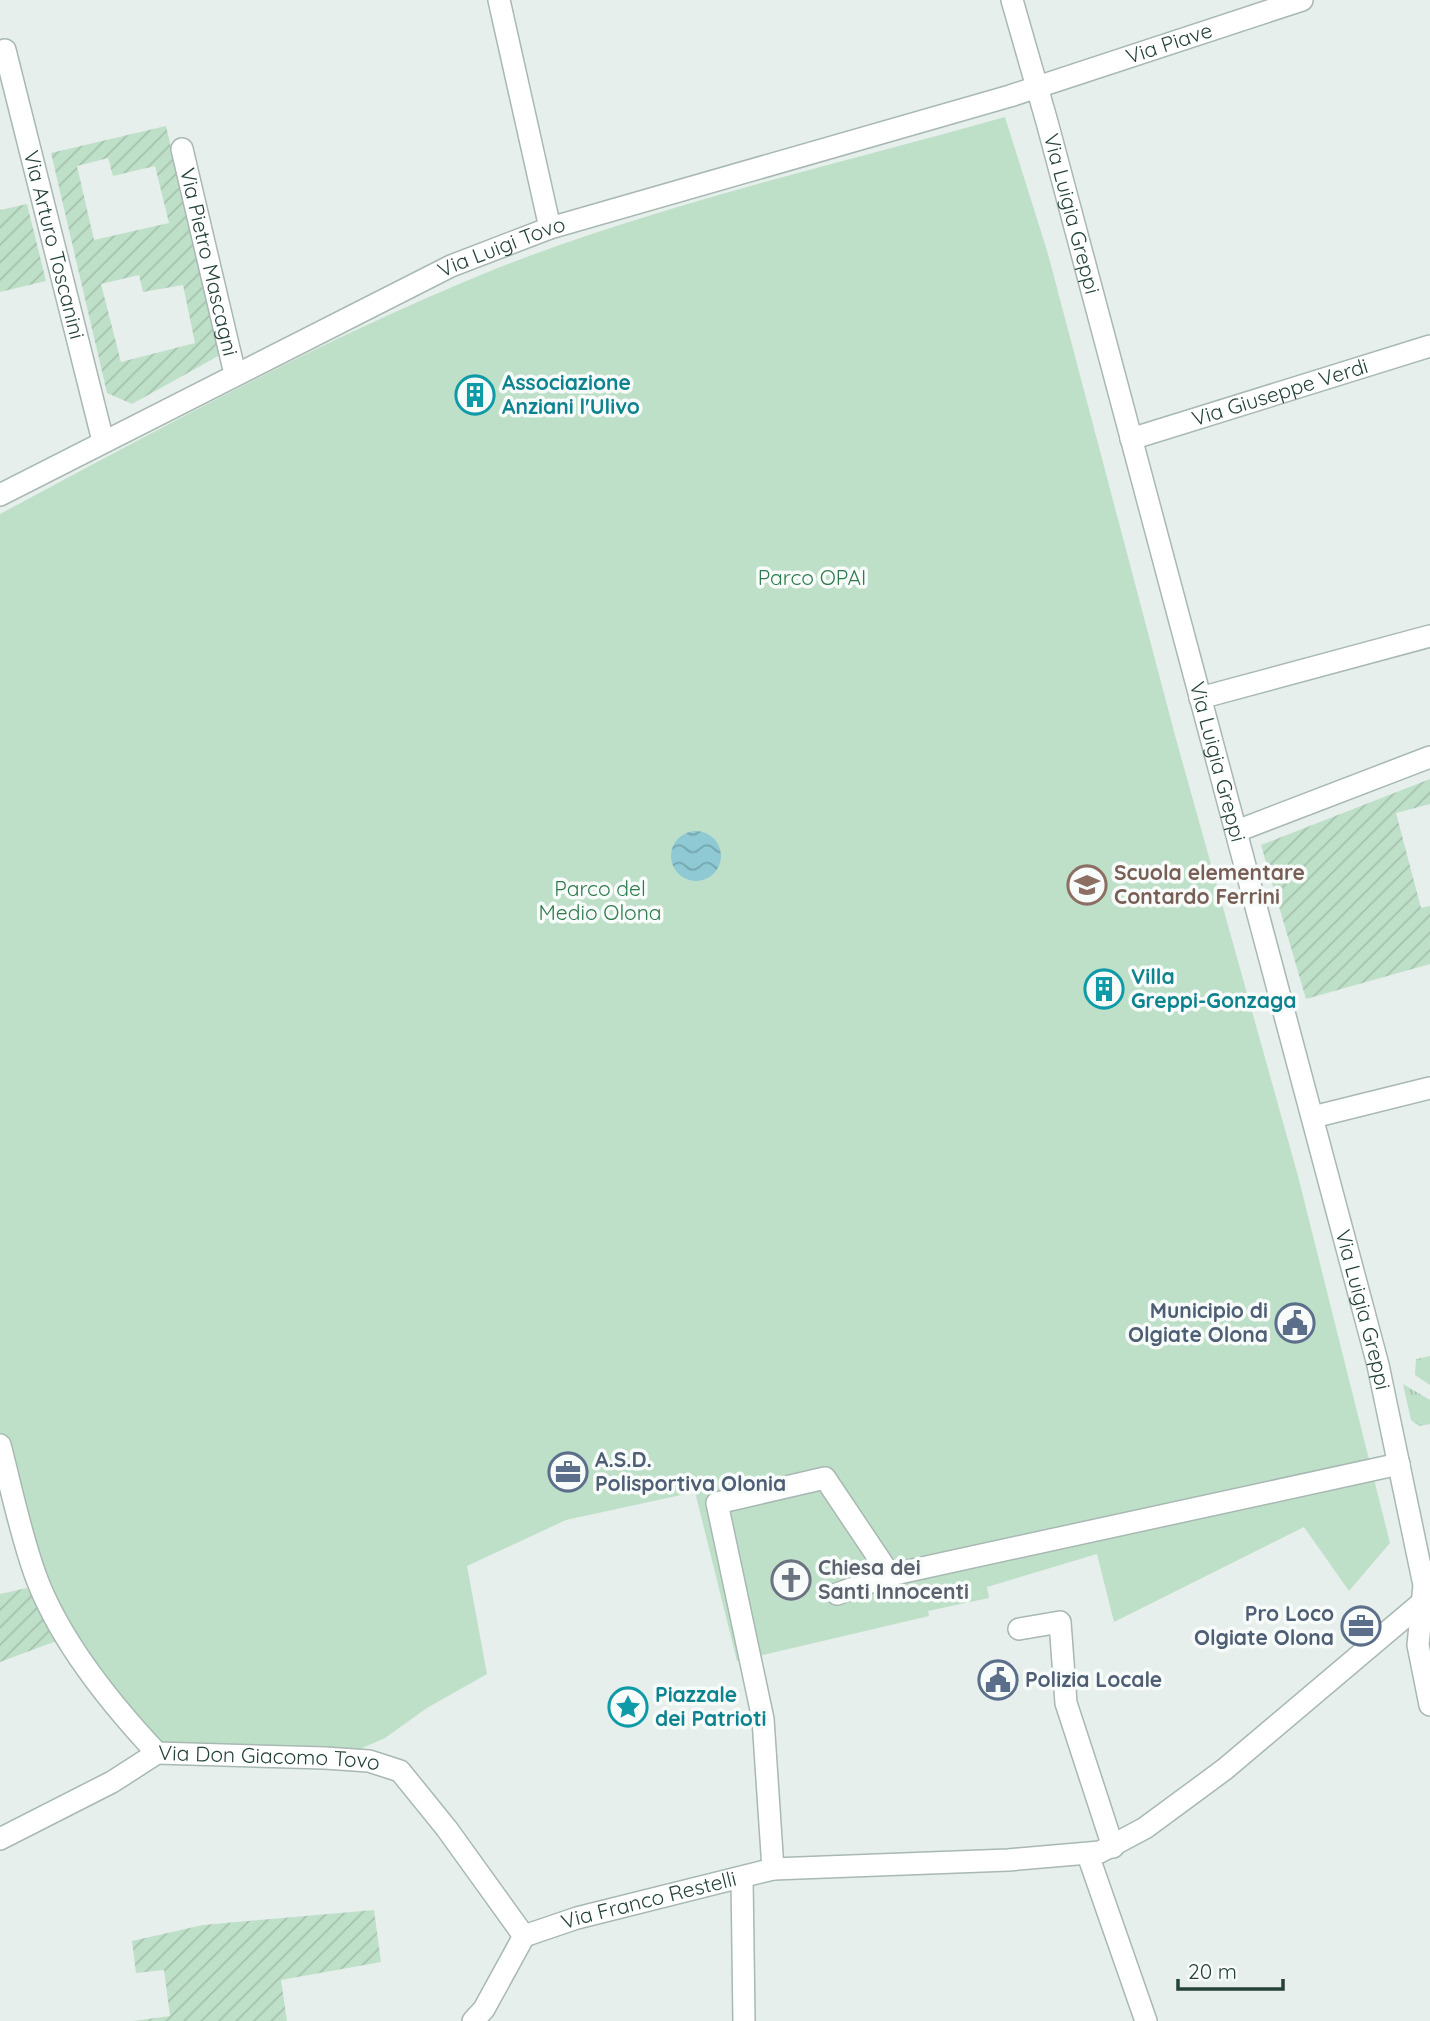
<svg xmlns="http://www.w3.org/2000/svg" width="1430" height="2021" font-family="Quicksand,sans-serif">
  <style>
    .grass { fill: url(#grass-tufts) }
    .park { fill: #bfe0c8 }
    .garden { fill: url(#garden-furrows); fill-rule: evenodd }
    .water { fill: url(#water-waves) }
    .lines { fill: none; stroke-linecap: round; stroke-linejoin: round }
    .service-casing { stroke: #a8b8b2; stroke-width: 24 }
    .minor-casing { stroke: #a8b8b2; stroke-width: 24 }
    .tertiary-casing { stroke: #a8b8b2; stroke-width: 24 }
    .service { stroke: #fff; stroke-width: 21 }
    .minor { stroke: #fff; stroke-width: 21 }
    .tertiary { stroke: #fff; stroke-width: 21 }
    .labels { text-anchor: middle; stroke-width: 7; stroke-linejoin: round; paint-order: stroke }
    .street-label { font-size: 21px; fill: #24423a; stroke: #f7fbf9 }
    .culture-label { font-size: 21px; font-weight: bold; fill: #0d838f; stroke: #f7fbf9; text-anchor: start }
    .park-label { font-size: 21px; fill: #2d7a4b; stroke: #f7fbf9 }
    .education-label { font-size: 21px; font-weight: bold; fill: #785e54; stroke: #f7fbf9; text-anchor: start }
    .service-label { font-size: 21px; font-weight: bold; fill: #4e5e75; stroke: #f7fbf9; text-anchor: end }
    .worship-label { font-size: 21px; font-weight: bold; fill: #5b616d; stroke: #f7fbf9; text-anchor: start }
  </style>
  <defs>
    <pattern id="grass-tufts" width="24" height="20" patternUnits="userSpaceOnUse" patternTransform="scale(1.75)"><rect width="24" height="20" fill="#bfe0c8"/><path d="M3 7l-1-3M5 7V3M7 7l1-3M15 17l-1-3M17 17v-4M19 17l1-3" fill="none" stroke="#a4c1ad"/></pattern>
    <pattern id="garden-furrows" width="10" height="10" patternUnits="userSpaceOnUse" patternTransform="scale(1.75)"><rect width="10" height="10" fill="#bfe0c8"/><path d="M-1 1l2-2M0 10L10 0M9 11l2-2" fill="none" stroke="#a4c1ad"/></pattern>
    <pattern id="water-waves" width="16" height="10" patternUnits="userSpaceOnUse" patternTransform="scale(1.75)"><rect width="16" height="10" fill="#8ec9d4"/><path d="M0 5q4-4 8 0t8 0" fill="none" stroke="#74a5ad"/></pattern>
  </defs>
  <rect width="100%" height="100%" fill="#e6efeb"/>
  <!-- grass -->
  <path class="grass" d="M1430 1356V1385L1415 1375 1416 1359Z
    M1403 1384 1430 1400V1424L1419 1426 1411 1420Z"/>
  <!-- park -->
  <path class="park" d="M1005 117 1048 254 1176 739 1298 1176 1390 1543 1349 1591 1304 1527 1114 1622 1097 1554 987 1587 989 1598 928 1611 929 1616 737 1661 695 1492 566 1520 467 1566 487 1674 427 1708 385 1738 360 1749 157 1753 68 1637 0 1444V514C159 429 317 342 483 274 651 206 831 166 1005 117Z"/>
  <!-- garden -->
  <path class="garden" d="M166 126 220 355 132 404 107 393 51 153ZM108 158 113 176 155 166 169 223 94 240 77 166ZM139 275 143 292 183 285 195 343 121 362 101 284Z
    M27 204 46 281 0 292V210Z
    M1430 779V804L1396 813 1421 908 1430 906V964L1306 999 1261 845Z
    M27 1588 59 1640 0 1662V1594Z
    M374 1910 381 1962 281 1980 287 2021H133L170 2016 164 1970 136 1973 132 1941 203 1925Z"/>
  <!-- water -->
  <path class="water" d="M671 856a25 25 0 1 1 50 0a25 25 0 1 1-50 0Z"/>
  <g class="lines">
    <!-- service casing -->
    <g class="service-casing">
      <path id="service" d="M837 1594 890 1575 1399 1464
        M1019 1629 1060 1622 1066 1703 1113 1847
        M0 1839 112 1782 157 1753
        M773 1869 763 1719 717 1503 825 1478 890 1575"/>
    </g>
    <!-- minor casing -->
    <g class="minor-casing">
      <g id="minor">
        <path d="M499 0 550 228"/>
        <path id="s1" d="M1012 0 1047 122 1378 1365 1424 1585 1418 1645 1430 1705"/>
        <path id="s2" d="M5 50 103 441"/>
        <path id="s3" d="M182 149 235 374"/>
        <path id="s4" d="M1131 439 1430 346"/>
        <path d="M1200 698 1430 636"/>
        <path d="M1237 831 1430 757"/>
        <path d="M1313 1117 1430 1088"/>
        <path id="s5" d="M0 1445C11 1487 20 1532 35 1574 58 1638 111 1704 157 1753L325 1758 369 1761 400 1771 447 1829 524 1936"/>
        <path d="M1088 1855 1146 2021"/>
        <path d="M742 1878 744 2021"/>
        <path id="s6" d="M524 1936 577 1918 773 1869 1008 1860 1100 1852 1145 1828 1225 1769 1425 1600"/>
        <path d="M473 2021 484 2009 524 1936"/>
      </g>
    </g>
    <!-- tertiary casing -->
    <g class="tertiary-casing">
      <g id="tertiary">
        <path id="s7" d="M0 495 451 266 550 228 1010 96 1302 0"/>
      </g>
    </g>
    <!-- service -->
    <use href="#service" class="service"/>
    <!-- minor -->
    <use href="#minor" class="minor"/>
    <!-- tertiary -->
    <use href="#tertiary" class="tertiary"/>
  </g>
  <!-- icons -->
  <defs>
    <g id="building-ring" transform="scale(2.0125)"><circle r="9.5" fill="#f7fbf9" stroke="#0f9aa8" stroke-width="1.5"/><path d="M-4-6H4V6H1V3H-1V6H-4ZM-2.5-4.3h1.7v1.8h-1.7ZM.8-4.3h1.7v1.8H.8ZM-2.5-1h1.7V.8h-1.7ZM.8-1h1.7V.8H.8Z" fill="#0f9aa8"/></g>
    <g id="school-ring" transform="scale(2.0125)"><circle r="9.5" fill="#f7fbf9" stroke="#8d6e63" stroke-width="1.5"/><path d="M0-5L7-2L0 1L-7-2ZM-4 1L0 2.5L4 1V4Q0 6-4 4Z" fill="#8d6e63"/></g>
    <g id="civic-ring" transform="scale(2.0125)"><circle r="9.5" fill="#f7fbf9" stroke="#5c6f8a" stroke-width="1.5"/><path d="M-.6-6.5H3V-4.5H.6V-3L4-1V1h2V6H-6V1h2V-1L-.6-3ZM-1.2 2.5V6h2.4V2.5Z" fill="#5c6f8a"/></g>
    <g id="office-ring" transform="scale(2.0125)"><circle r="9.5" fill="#f7fbf9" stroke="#5c6f8a" stroke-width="1.5"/><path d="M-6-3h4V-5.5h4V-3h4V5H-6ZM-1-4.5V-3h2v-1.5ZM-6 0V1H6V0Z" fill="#5c6f8a"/></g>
    <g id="church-ring" transform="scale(2.0125)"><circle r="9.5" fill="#f7fbf9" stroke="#6b7280" stroke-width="1.5"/><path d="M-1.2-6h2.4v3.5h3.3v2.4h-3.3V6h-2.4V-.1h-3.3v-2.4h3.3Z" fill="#6b7280"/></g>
    <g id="sight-ring" transform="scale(2.0125)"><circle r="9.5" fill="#f7fbf9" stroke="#0f9aa8" stroke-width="1.5"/><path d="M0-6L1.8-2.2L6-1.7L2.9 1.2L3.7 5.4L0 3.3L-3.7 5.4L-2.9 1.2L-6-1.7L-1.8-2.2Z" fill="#0f9aa8"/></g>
  </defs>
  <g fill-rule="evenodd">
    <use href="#building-ring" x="475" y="395"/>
    <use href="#school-ring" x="1087" y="885"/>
    <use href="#building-ring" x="1104" y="989"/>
    <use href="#civic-ring" x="1295" y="1323"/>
    <use href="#office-ring" x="568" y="1472"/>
    <use href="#church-ring" x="791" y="1580"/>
    <use href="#office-ring" x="1361" y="1626"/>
    <use href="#civic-ring" x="998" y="1680"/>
    <use href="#sight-ring" x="628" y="1707"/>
  </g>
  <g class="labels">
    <!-- street labels -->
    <g class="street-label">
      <text dy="7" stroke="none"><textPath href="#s7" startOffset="1258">Via Piave</textPath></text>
      <text dy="7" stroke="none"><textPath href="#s1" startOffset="222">Via Luigia Greppi</textPath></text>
      <text dy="7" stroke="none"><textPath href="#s2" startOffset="201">Via Arturo Toscanini</textPath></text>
      <text dy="7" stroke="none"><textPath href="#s7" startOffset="560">Via Luigi Tovo</textPath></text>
      <text dy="7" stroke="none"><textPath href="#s3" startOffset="116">Via Pietro Mascagni</textPath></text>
      <text dy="7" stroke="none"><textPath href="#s4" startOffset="156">Via Giuseppe Verdi</textPath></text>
      <text dy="7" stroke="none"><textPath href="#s1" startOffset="789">Via Luigia Greppi</textPath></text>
      <text dy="7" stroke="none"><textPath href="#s1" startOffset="1356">Via Luigia Greppi</textPath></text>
      <text dy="7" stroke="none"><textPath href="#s5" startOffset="464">Via Don Giacomo Tovo</textPath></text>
      <text dy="7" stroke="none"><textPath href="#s6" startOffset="130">Via Franco Restelli</textPath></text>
    </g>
    <!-- culture labels -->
    <g class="culture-label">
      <text x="502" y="390">Associazione<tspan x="502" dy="24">Anziani l'Ulivo</tspan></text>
      <text x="1131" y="984">Villa<tspan x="1131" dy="24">Greppi-Gonzaga</tspan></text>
      <text x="655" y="1702">Piazzale<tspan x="655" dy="24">dei Patrioti</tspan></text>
    </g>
    <!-- park labels -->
    <g class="park-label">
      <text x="812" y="585">Parco OPAI</text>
      <text x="600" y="896">Parco del<tspan x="600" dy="24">Medio Olona</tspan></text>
    </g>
    <!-- education labels -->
    <g class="education-label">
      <text x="1114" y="880">Scuola elementare<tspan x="1114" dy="24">Contardo Ferrini</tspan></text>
    </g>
    <!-- service labels -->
    <g class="service-label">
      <text x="1268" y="1318">Municipio di<tspan x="1268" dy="24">Olgiate Olona</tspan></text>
      <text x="595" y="1467" text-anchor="start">A.S.D.<tspan x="595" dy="24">Polisportiva Olonia</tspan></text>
      <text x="1334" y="1621">Pro Loco<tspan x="1334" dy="24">Olgiate Olona</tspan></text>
      <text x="1025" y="1687" text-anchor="start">Polizia Locale</text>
    </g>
    <!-- worship labels -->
    <g class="worship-label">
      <text x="818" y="1575">Chiesa dei<tspan x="818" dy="24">Santi Innocenti</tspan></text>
    </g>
  </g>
  <!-- scale -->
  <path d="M1178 1979v10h105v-10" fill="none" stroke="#24423a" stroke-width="3.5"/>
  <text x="1188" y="1979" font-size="21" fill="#24423a" stroke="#f7fbf9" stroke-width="5" paint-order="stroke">20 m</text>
</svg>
